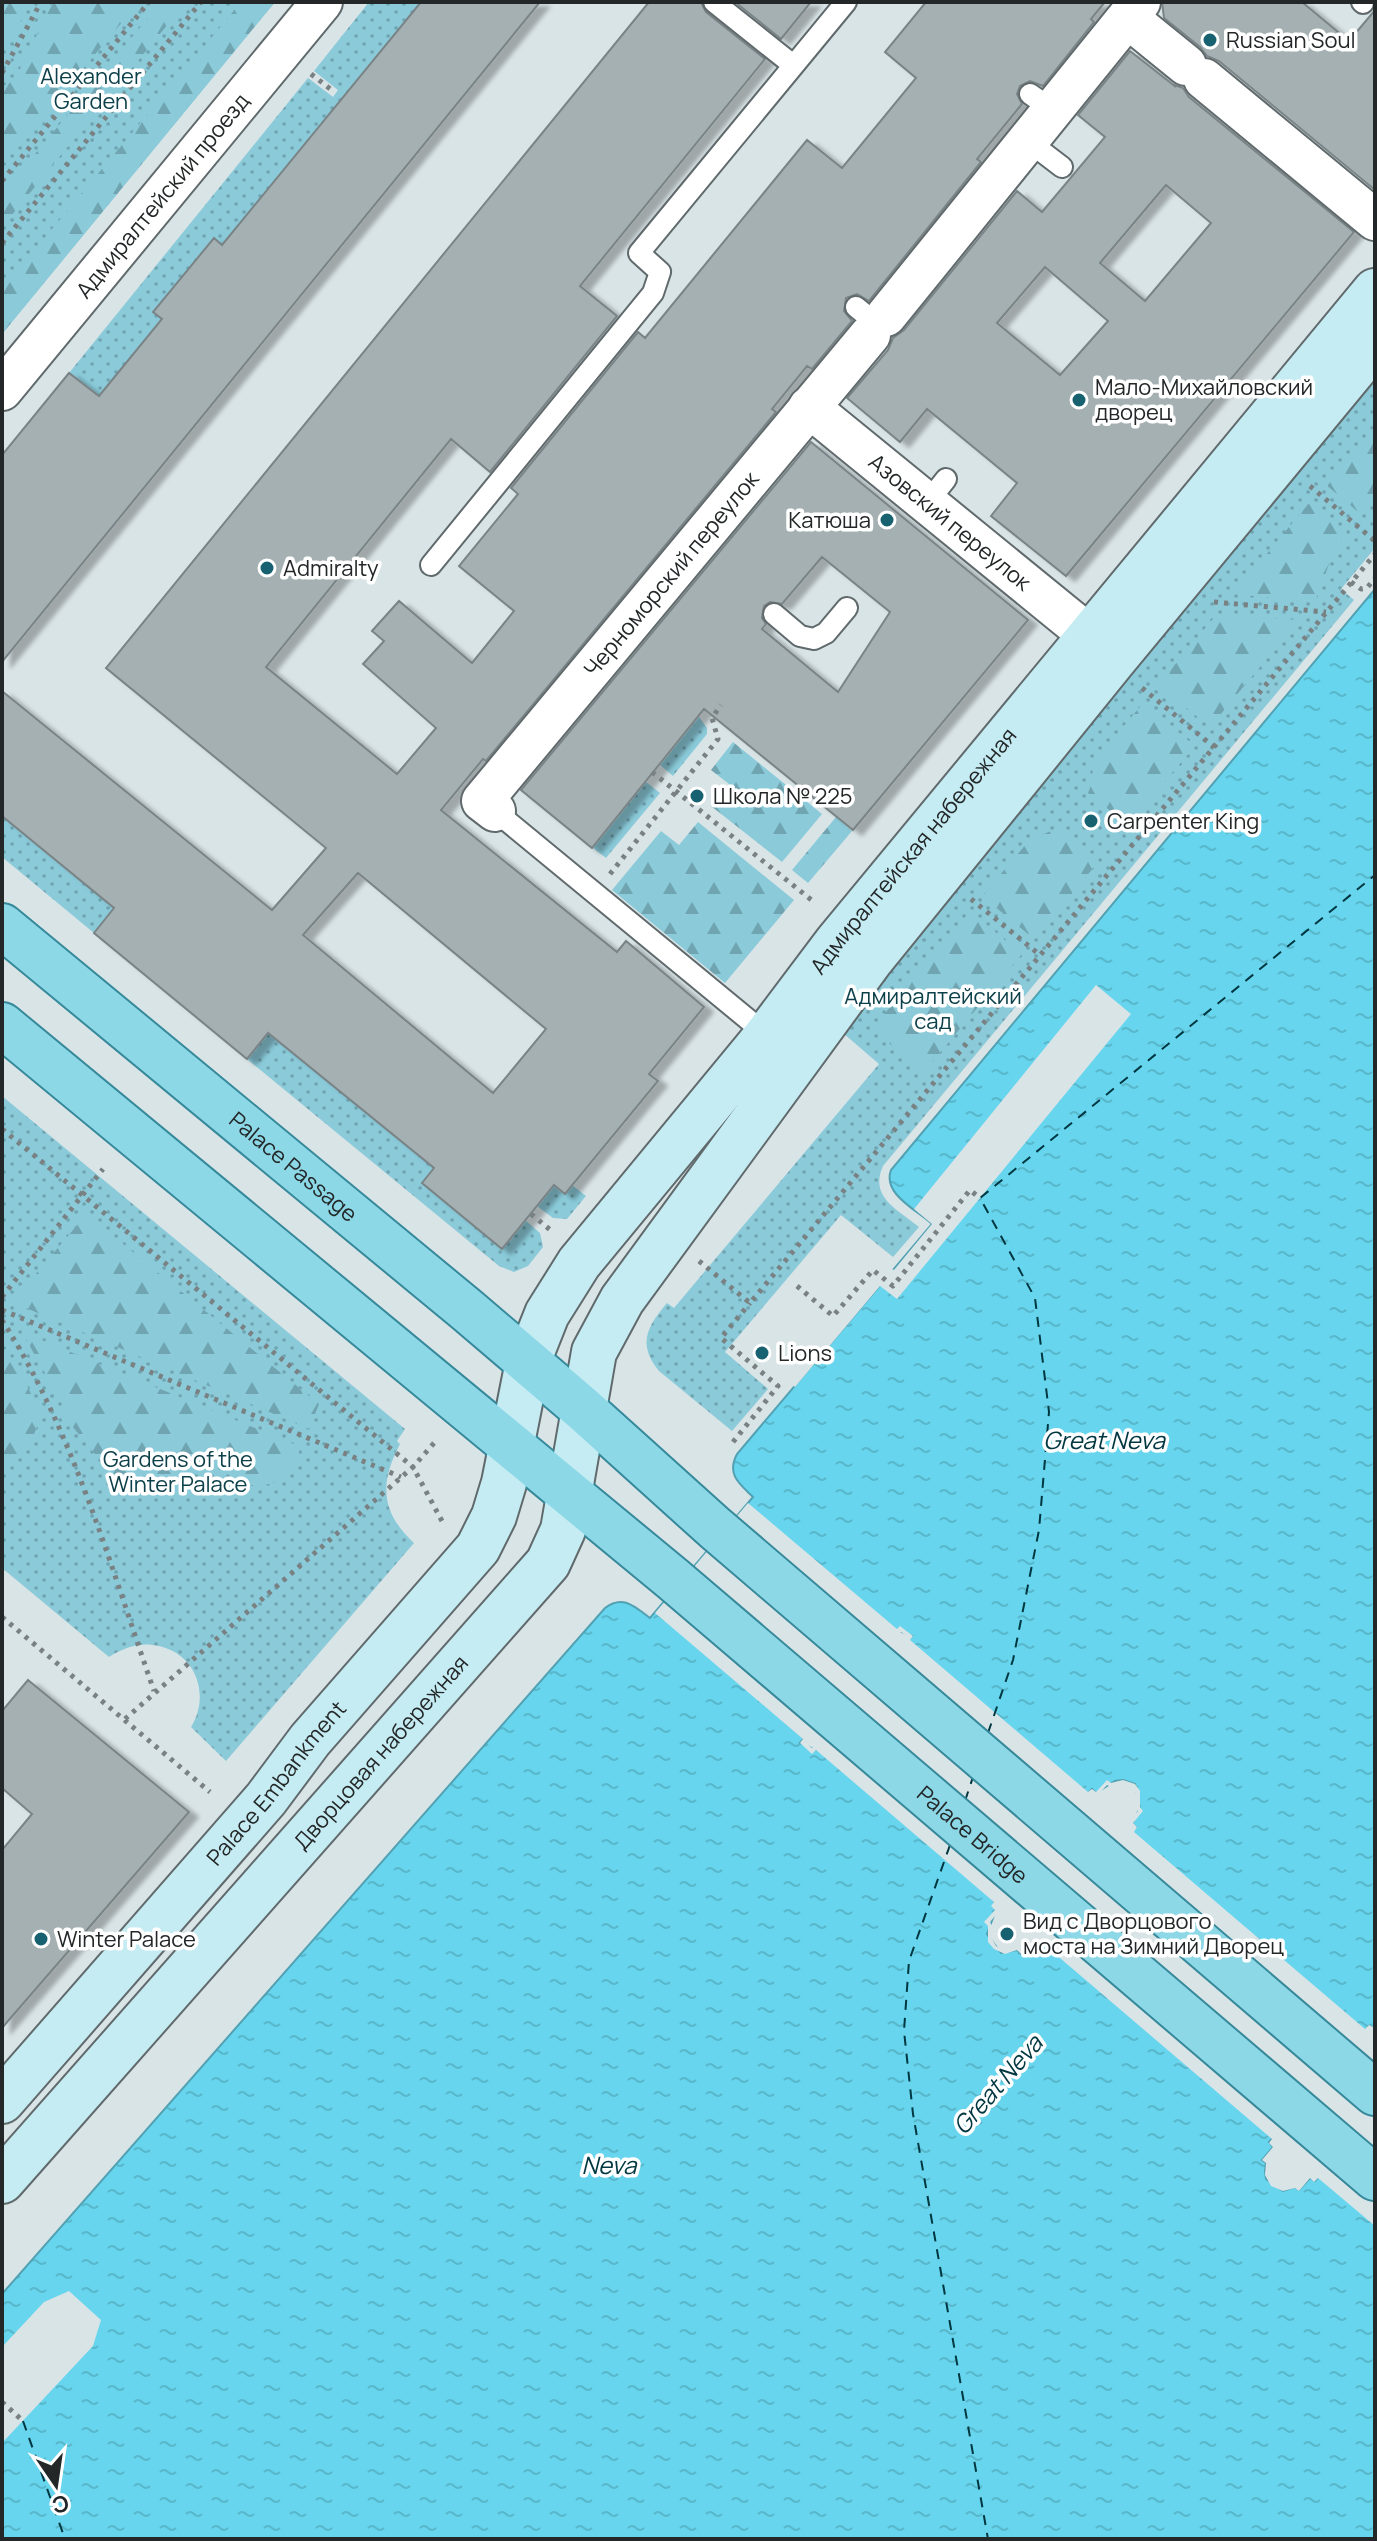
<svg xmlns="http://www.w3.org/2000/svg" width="1377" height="2541" font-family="Manrope,sans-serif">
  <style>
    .grass { fill: url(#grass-dots) }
    .forest { fill: url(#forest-firs) }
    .water { fill: url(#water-ripples); stroke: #52a1b2; stroke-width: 2; fill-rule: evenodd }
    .pier { fill: #d9e4e7; fill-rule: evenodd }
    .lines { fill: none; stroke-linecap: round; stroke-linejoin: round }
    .ferry { stroke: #003741; stroke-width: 2; stroke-dasharray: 10 8; stroke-linecap: butt }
    .building { fill: #a5b0b3; stroke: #7a8487; stroke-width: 2; fill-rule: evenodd; filter: url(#shadow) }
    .service-casing { stroke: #606a6c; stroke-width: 24 }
    .minor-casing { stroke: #606a6c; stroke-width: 44 }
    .secondary-casing { stroke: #606a6c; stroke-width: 48 }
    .primary-casing { stroke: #36899a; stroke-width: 48 }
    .path { stroke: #798183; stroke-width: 5; stroke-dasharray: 4 6; stroke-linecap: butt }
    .service { stroke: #fff; stroke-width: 20 }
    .minor { stroke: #fff; stroke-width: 40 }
    .secondary { stroke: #c6ecf3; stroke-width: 44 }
    .primary { stroke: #8cd8e7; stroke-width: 44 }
    .poi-dot { fill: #186170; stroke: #fff; stroke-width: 3 }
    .labels { text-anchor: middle; stroke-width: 7; stroke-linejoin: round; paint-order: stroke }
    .poi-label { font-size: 22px; fill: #232728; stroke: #fff; text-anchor: start }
    .park-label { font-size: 22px; fill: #0c404a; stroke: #fff }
    .street-label { font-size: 22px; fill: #232728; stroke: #fff }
    .water-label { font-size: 24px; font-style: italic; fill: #003741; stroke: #fff }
  </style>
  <defs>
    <pattern id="grass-dots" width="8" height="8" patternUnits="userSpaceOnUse" patternTransform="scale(2)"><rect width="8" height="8" fill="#8acad9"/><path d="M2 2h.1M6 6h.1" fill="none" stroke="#70a4b0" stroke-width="1.8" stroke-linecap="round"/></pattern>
    <pattern id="forest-firs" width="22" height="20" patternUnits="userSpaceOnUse" patternTransform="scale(2)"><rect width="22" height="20" fill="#8acad9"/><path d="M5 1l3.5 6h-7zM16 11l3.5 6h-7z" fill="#70a4b0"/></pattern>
    <pattern id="water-ripples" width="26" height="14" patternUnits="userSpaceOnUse" patternTransform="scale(2)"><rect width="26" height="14" fill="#66d5ed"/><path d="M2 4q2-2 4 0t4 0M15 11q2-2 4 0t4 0" fill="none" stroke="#58b7cb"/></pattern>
    <filter id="shadow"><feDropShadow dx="9" dy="5" stdDeviation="2" flood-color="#0004"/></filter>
  </defs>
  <rect width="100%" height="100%" fill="#d9e4e7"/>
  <!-- grass -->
  <path class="grass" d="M2 2H275L2 334Z
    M369 2H421L222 245 213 238 153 312 162 319 99 396 69 373 308 78 333 97 338 90 314 71Z
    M1375 381V548L1341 589 1354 600 883 1166C869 1197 897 1209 919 1227L893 1257 841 1215 725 1352 768 1389 732 1431 659 1371C637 1344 647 1327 667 1303L674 1308 879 1064 843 1033 841 1020Z
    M699 717 707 728V734L673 776 660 765Z
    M646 782 660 793 606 858 593 848Z
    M2 816 114 908 94 933 2 857Z
    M268 1033 434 1168 422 1183 502 1248 525 1220 540 1233 543 1247 528 1266 514 1272 499 1266 247 1059Z
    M2 1096 405 1429 397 1441 400 1444C379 1484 381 1512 414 1543L226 1761 191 1727C212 1693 194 1649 152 1645 137 1643 122 1649 109 1657L2 1568Z
    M554 1185H572L586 1196 567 1219 553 1218 537 1206Z"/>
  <!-- forest -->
  <path class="forest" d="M2 2H32L2 53Z
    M53 2H139L2 165V87L15 79Z
    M161 2H186L2 227V194Z
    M241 2H275L2 334V289Z
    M1375 426V503L1362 515 1325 484Z
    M1310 502 1347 532 1332 556 1315 602 1233 594Z
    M1217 614 1299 620 1210 727 1158 685Z
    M1143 703 1195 746 1128 825 1088 793 1092 783 1093 763Z
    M733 742 822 814 782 862 711 806 729 784 711 770Z
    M836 817 852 831 808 883 792 870Z
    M698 822 794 900 725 983 612 890 661 831 679 845Z
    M1059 827 1099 861 1034 939 982 896 1033 836 1042 835Z
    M970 911 1022 954 924 1072 872 1029Z
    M84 1217H90L319 1404 309 1429 12 1302Z
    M22 1332 301 1447C286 1485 283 1485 241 1485 233 1479 224 1469 215 1465 191 1456 169 1497 143 1500L114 1477 72 1426 60 1400Z
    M6 1349 23 1377 41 1415C33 1442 23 1455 2 1473V1404L4 1393 2 1351Z"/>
  <!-- water -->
  <path class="water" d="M1375 589V2028L1369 2026 1269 2142 1273 2147 1262 2160 1266 2163 1265 2171 1266 2179 1283 2191 1295 2187 1299 2190 1310 2178 1315 2181 1375 2110V2539H2V2294L605 1608C623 1594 635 1607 650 1618L753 1497C740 1484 726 1475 737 1454L932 1224C917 1210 882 1194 891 1170ZM897 1630 912 1636 816 1750 800 1743ZM1123 1780 1135 1784 1140 1808 1132 1824 1136 1827 1036 1944 1032 1941 1021 1954 1017 1950 1001 1953 987 1934 996 1910 994 1902 1092 1789 1096 1793 1115 1781Z"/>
  <!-- pier -->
  <path class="pier" d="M1096 985 1131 1014 897 1299 880 1286 795 1387 791 1384 890 1268 894 1270 932 1224 914 1209Z
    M748 1503 897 1629 900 1626 913 1636 910 1640 1088 1792 1092 1789 1096 1792 1107 1780 1111 1783 1123 1780 1135 1784 1140 1791V1807L1143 1811 1133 1823 1137 1827 1134 1832 1365 2029 1369 2025 1375 2028V2033L1370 2031 1275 2143 1277 2148 1268 2159 1270 2163 1269 2175 1274 2183 1283 2187 1294 2183 1298 2185 1308 2174 1314 2176 1375 2106V2226L1318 2178 1314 2182 1310 2178 1299 2191 1295 2188 1283 2191 1271 2186 1265 2175 1266 2163 1262 2160 1273 2147 1269 2143 1272 2139 1040 1941 1036 1945 1032 1942 1021 1954 1017 1950 1005 1954 994 1949 988 1942V1926L984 1922 995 1910 991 1906 994 1902 816 1750 812 1754 800 1743 803 1739 655 1613ZM901 1632 907 1636 812 1748 806 1743ZM1119 1784 1129 1786 1136 1793V1808L1138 1811 1129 1822 1131 1828 1036 1939 1030 1938 1021 1948 1017 1946 1002 1949 996 1946 991 1937 992 1926 990 1922 999 1911 997 1906 1092 1794 1097 1796 1107 1785 1111 1787Z
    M69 2291 101 2320 93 2346 2 2443V2347L44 2302Z"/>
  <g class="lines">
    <!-- ferry -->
    <path class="ferry" d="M988 1733 1013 1660 1039 1530 1049 1412 1035 1298 980 1198 1375 875
      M965 1801 973 1777
      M950 1845 909 1961 904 2031 913 2114 988 2539
      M23 2421 65 2539"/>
  </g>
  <!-- building -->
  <path class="building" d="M421 2H540L2 662V455L69 373 99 396 162 319 153 312 214 238 222 245Z
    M649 2H701L706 12 765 59 580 286 617 316 490 472 451 439 266 667 397 774 436 728 363 664 384 641 372 631 399 601 472 663 514 611 459 566 518 494 511 488 638 332 645 338 807 140 842 168 916 78 885 52 926 2H1105L1091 19 1094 22 1043 86 1030 81 1020 86 1017 94 1022 104 977 159 981 162 869 301 857 294 846 298 844 311 852 321 812 369 807 366 772 409 776 412 486 761 483 759 441 810 617 952 626 941 704 1007 649 1074 658 1081 565 1194 554 1185 502 1249 422 1183 434 1168 268 1033 247 1059 94 933 114 908 2 816V691L272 910 326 848 106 668ZM358 873 546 1029 493 1093 303 935Z
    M735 2H811L781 39Z
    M1162 2H1302L1349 41 1375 10V190L1219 61 1207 56 1200 47 1164 18Z
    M1130 51 1176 87 1175 85 1183 88 1189 97 1354 232 1066 576 991 516 1017 483 927 409 900 442 847 398 888 350 893 338 904 330 1017 191 1042 212 1105 137 1078 115ZM1166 185 1211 223 1145 301 1100 263ZM1045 267 1108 321 1060 375 997 323Z
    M811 442 1028 620 853 830 704 709 592 848 521 790ZM822 557 890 612 838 692 762 629 766 624 762 618 764 606 770 602 782 604Z
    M28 1680 189 1812 2 2028V1850L32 1814 2 1788V1711Z"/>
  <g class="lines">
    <!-- service casing -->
    <g class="service-casing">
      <path id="service" d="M714 2 793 65
        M1362 2 1363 3
        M1030 94 1053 110
        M1028 141 1062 167
        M856 307 878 325
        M927 503 946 479
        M431 565 653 293 660 272 639 253 846 2
        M774 614 800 636 814 639 826 633 847 608
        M495 811 767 1035"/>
    </g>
    <!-- minor casing -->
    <g class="minor-casing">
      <g id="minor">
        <path d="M1128 18 1186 65"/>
        <path d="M1204 79 1375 220"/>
        <path d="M886 316 1140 2"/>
        <path id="s1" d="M2 390 322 2"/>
        <path id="s2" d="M809 407 1090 636"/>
        <path id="s3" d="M495 811 482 801 870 335"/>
      </g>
    </g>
    <!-- secondary casing -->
    <g class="secondary-casing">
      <g id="secondary">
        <path id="s4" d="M2 2101 266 1799 310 1740 478 1548 494 1516 504 1483 528 1362 547 1314 579 1263 767 1035 837 942 1375 291"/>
        <path id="s5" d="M2 2181 548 1563 563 1530 594 1352 622 1300 870 961 1113 661 1375 344"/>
      </g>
    </g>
    <!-- primary casing -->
    <g class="primary-casing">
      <g id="primary">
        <path id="s6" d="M2 926 467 1310 583 1409 715 1528 1375 2093"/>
        <path id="s7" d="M2 1025 673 1579 1375 2178"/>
      </g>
    </g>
    <!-- path -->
    <path class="path" d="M2 73 41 2
      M311 74 333 91
      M2 181 149 2
      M2 243 201 2
      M1310 486 1375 541
      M1351 582 1361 589 1367 588 1375 578
      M1214 602 1326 612
      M1142 688 1214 747
      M652 772 814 902
      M610 874 718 739 712 718 721 705
      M971 899 1040 955
      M2 1129 413 1467 434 1443
      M531 1214 554 1233
      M699 1261 750 1303 1375 554
      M797 1286 833 1316 873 1270 893 1286 970 1190 980 1198
      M2 1297 103 1169
      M2 1310 401 1477
      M2 1320C73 1430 111 1568 154 1691
      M733 1442 778 1386 721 1338 750 1303
      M2 1617 210 1792
      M125 1719 413 1467 443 1523
      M2 2402 23 2421"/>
    <!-- service -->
    <use href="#service" class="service"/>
    <!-- minor -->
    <use href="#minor" class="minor"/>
    <!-- secondary -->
    <use href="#secondary" class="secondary"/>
    <!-- primary -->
    <use href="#primary" class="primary"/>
  </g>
  <!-- markers -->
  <g class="poi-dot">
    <circle cx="1210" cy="40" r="8"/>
    <circle cx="1079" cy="400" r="8"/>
    <circle cx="887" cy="520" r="8"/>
    <circle cx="267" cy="568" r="8"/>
    <circle cx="697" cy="796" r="8"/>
    <circle cx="1091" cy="821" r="8"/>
    <circle cx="762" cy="1353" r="8"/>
    <circle cx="1007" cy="1934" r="8"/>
    <circle cx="41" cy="1939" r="8"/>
  </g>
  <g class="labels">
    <!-- poi labels -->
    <g class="poi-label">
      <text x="1226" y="48">Russian Soul</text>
      <text x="1095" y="395">Мало-Михайловский<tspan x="1095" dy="25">дворец</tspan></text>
      <text x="871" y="528" text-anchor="end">Катюша</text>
      <text x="283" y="576">Admiralty</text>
      <text x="713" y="804">Школа № 225</text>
      <text x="1107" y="829">Carpenter King</text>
      <text x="778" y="1361">Lions</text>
      <text x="1023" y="1929">Вид с Дворцового<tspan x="1023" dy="25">моста на Зимний Дворец</tspan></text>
      <text x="57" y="1947">Winter Palace</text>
    </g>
    <!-- park labels -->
    <g class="park-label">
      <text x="91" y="84">Alexander<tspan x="91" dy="25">Garden</tspan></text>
      <text x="933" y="1004">Адмиралтейский<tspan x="933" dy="25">сад</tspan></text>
      <text x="178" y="1467">Gardens of the<tspan x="178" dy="25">Winter Palace</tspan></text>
    </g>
    <!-- street labels -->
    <g class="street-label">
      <text dy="8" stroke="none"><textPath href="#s1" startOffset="252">Адмиралтейский проезд</textPath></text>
      <text dy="8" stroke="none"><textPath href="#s2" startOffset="182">Азовский переулок</textPath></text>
      <text dy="8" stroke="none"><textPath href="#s3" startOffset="312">Черноморский переулок</textPath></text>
      <text dy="8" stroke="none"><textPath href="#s4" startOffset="1566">Адмиралтейская набережная</textPath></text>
      <text dy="8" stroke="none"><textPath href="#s6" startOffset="378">Palace Passage</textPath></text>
      <text dy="8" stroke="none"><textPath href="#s5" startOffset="572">Дворцовая набережная</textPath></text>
      <text dy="8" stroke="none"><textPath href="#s4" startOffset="420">Palace Embankment</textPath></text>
      <text dy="8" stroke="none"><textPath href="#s7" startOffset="1264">Palace Bridge</textPath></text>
    </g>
    <!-- water labels -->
    <g class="water-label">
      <text x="1104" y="1449">Great Neva</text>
      <text transform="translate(998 2085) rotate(-49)" y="8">Great Neva</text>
      <text x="609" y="2174">Neva</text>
    </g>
  </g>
  <!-- border -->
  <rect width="1377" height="2541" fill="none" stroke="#232728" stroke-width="8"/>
  <!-- north arrow -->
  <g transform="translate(56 2485) rotate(167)" stroke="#ffffff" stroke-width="6" paint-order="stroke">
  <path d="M0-6L14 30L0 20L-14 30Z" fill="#232728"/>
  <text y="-12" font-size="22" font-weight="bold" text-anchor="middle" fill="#232728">С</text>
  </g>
</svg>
